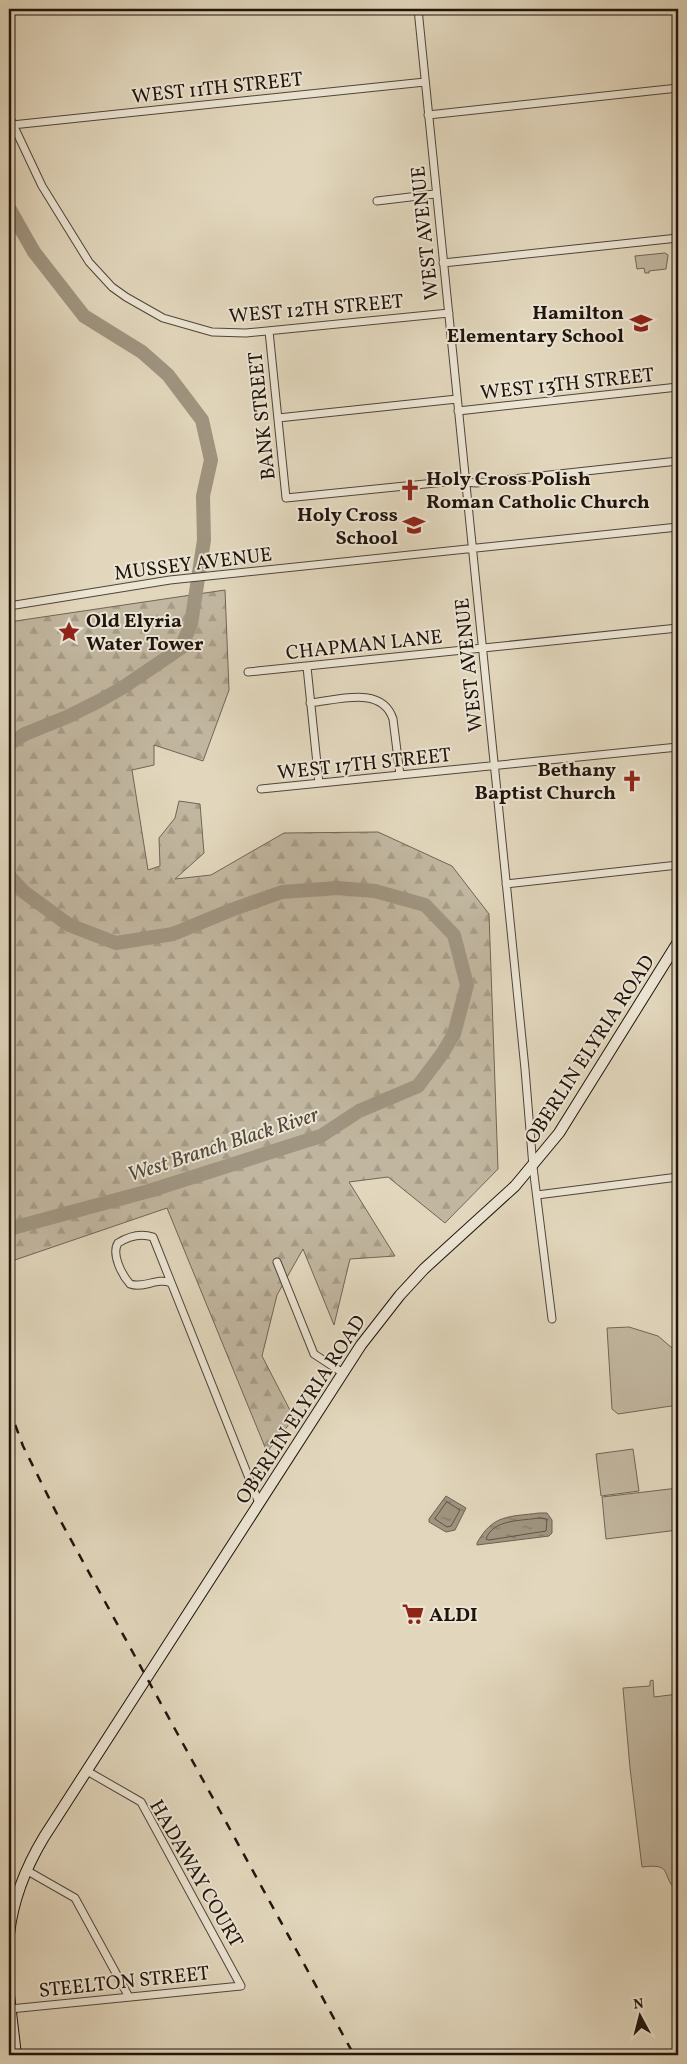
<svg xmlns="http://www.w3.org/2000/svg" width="687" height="2064" font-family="Vollkorn,serif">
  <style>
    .green { fill: #c1b69f; stroke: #706556 }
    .forest { fill: url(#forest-firs); stroke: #706556 }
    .water { fill: url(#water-ripples); stroke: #6c6153 }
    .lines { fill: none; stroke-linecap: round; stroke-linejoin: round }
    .shore { stroke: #605447; stroke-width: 1 }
    .river { stroke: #a09581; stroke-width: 14 }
    .minor-casing { stroke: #504539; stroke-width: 9 }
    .secondary-casing { stroke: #1f140d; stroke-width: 12 }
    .minor { stroke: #ece5d4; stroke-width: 7 }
    .secondary { stroke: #ece5d4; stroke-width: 10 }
    .rail { stroke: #1f140d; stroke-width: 2.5; stroke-dasharray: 9 9; stroke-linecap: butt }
    .labels { text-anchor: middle; stroke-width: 4; stroke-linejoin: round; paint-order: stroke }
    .street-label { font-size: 20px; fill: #1f140d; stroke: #ece5d4 }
    .poi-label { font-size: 20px; font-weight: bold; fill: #1f140d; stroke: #ece5d4; text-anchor: end }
    .water-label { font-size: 21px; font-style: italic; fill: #53483b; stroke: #ece5d4 }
  </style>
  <defs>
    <pattern id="forest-firs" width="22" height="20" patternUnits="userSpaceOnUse" patternTransform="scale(1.25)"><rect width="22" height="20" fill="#c1b69f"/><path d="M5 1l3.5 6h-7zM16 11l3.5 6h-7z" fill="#a59c88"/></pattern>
    <pattern id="water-ripples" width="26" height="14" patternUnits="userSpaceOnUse" patternTransform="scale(1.25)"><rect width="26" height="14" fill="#a09581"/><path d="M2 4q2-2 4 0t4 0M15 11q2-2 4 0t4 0" fill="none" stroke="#827868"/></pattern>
  </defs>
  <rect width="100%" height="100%" fill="#e2d7bd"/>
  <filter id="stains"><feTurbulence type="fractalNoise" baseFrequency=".004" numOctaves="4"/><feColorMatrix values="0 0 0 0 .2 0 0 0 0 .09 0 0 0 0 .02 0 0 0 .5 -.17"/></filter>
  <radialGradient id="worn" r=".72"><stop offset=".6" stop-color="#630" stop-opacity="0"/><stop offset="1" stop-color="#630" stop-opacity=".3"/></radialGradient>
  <!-- green -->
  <path class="green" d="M665 253 668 255 666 269 649 271V273H645L644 268 637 269 635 256Z
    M629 1327 658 1336 678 1353V1405L618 1414 612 1409 607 1328Z
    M633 1449 639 1491 601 1496 596 1454Z
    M678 1488V1530L606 1539 602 1497Z
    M653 1680 654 1697 678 1694V1892C659 1875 675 1863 642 1867L630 1768 623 1688 650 1686V1681Z"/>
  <!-- forest -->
  <path class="forest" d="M225 590 229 690 203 761 154 745V765L132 770 148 870 160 866 159 838 175 818 179 801 200 804 204 853 175 879 211 875 284 833 378 832 452 866 489 914 498 1169 445 1223 388 1177 349 1182 395 1256 350 1259 334 1325 303 1249 277 1295 262 1356 294 1418 267 1452 167 1208 9 1262V622Z"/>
  <!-- water -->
  <path class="water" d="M446 1496 466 1508 455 1530 446 1532 429 1522V1519Z
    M539 1513H547L552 1520V1533L549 1536 477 1545V1543C493 1514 509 1517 539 1513Z"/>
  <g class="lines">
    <!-- shore -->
    <path class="shore" d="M447 1502 460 1510 451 1526 447 1527 435 1519Z
      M539 1518 547 1519 546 1531 489 1540 486 1539C493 1519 521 1521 539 1518Z"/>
    <!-- river -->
    <path class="river" d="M9 208 34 252 84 316 142 352 168 375 202 420 211 460 203 496 204 540 191 624 181 648 122 688 99 701 67 717 25 734 9 744
      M9 876 24 892 69 925 116 943 173 934 231 910 282 892 337 888 375 891 425 905 454 935 467 985 454 1034 442 1054 418 1086 359 1111 321 1136 149 1191 9 1229"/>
    <!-- minor casing -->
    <g class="minor-casing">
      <path id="minor" d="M9 9H14
        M418 9 525 1069 533 1167 552 1319
        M428 115 678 88
        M9 116 42 186 89 262 112 287 126 297 163 318 212 332 246 333 449 313
        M12 125 425 82
        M377 201 435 194
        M443 263 678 238
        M269 331 286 498 455 481 476 483 678 461
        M458 411 678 387
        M278 418 457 399
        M9 606 170 580 678 527
        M307 667 319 783
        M248 672 678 628
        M310 703C338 700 382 685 393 719L400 775
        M261 789 678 747
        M506 884 678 865
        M537 1195 678 1177
        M277 1262 314 1354 343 1373
        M171 1283C157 1277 144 1289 130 1284 122 1275 111 1254 118 1243 129 1236 141 1233 153 1237L259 1503
        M26 1870 75 1898 129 1997
        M10 2009 241 1986 141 1802 87 1771"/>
    </g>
    <!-- secondary casing -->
    <g class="secondary-casing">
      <path id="secondary" d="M9 1934C13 1899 26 1867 44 1837L361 1345 400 1295 424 1269 515 1186 559 1133 678 942
        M9 1995 16 2055"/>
    </g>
    <!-- minor -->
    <use href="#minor" class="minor"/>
    <!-- secondary -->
    <use href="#secondary" class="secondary"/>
    <!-- rail -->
    <path class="rail" d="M9 1408 23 1446 59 1518 354 2055"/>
  </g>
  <!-- icons -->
  <defs>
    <g id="school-bare" transform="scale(1.725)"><path d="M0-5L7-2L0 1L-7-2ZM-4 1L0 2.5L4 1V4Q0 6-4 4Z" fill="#8f2418" stroke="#ece5d4" stroke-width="2.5" paint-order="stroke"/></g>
    <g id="church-bare" transform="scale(1.725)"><path d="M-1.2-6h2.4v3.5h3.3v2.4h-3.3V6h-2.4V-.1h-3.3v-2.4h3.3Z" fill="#8f2418" stroke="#ece5d4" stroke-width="2.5" paint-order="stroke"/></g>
    <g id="sight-bare" transform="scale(1.725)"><path d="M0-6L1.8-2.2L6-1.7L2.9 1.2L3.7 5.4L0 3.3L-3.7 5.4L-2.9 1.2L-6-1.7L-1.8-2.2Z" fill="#8f2418" stroke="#ece5d4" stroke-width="2.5" paint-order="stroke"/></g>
    <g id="supermarket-bare" transform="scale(1.725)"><path d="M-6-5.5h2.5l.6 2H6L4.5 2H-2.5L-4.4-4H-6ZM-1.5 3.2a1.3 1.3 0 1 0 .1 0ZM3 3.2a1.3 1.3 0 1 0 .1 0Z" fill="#8f2418" stroke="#ece5d4" stroke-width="2.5" paint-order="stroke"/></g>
  </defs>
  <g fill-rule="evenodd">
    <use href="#school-bare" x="641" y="323"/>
    <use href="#church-bare" x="410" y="490"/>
    <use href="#school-bare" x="414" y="525"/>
    <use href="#sight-bare" x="69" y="632"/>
    <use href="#church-bare" x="632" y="781"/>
    <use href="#supermarket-bare" x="413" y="1614"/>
  </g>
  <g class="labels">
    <!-- street labels -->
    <g class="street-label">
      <text transform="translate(217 87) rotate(-6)" y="7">WEST 11TH STREET</text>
      <text transform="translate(424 233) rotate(-96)" y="7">WEST AVENUE</text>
      <text transform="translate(316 308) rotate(-5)" y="7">WEST 12TH STREET</text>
      <text transform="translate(567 383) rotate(-6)" y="7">WEST 13TH STREET</text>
      <text transform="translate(261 416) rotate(-96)" y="7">BANK STREET</text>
      <text transform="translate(193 563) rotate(-7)" y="7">MUSSEY AVENUE</text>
      <text transform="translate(364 644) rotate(-6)" y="7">CHAPMAN LANE</text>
      <text transform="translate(468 665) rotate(-96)" y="7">WEST AVENUE</text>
      <text transform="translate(364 763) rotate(-6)" y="7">WEST 17TH STREET</text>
      <text transform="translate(589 1049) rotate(-57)" y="7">OBERLIN ELYRIA ROAD</text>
      <text transform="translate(300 1409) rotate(-57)" y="7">OBERLIN ELYRIA ROAD</text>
      <text transform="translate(197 1873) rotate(60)" y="7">HADAWAY COURT</text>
      <text transform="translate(124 1981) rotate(-6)" y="7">STEELTON STREET</text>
    </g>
    <!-- poi labels -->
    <g class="poi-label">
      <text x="624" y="319">Hamilton<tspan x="624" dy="23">Elementary School</tspan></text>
      <text x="426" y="485" text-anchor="start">Holy Cross Polish<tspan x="426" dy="23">Roman Catholic Church</tspan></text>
      <text x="398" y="521">Holy Cross<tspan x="398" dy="23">School</tspan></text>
      <text x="86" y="627" text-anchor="start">Old Elyria<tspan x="86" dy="23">Water Tower</tspan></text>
      <text x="616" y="776">Bethany<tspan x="616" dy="23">Baptist Church</tspan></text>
      <text x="429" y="1621" text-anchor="start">ALDI</text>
    </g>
    <!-- water labels -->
    <g class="water-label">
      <text transform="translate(223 1144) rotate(-18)" y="7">West Branch Black River</text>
    </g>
  </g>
  <!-- margin -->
  <rect width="687" height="2064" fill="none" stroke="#e2d7bd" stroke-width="30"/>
  <rect x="10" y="10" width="667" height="2044" fill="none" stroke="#1f140d" stroke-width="2.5"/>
  <rect x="15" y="15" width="657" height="2034" fill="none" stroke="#1f140d"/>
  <!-- north arrow -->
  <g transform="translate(640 2016) rotate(353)" stroke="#ece5d4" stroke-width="4" paint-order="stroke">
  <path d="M0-4L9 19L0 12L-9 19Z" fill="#1f140d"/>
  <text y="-8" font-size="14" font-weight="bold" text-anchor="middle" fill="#1f140d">N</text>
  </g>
  <rect width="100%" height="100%" filter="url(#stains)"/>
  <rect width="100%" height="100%" fill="url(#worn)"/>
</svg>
